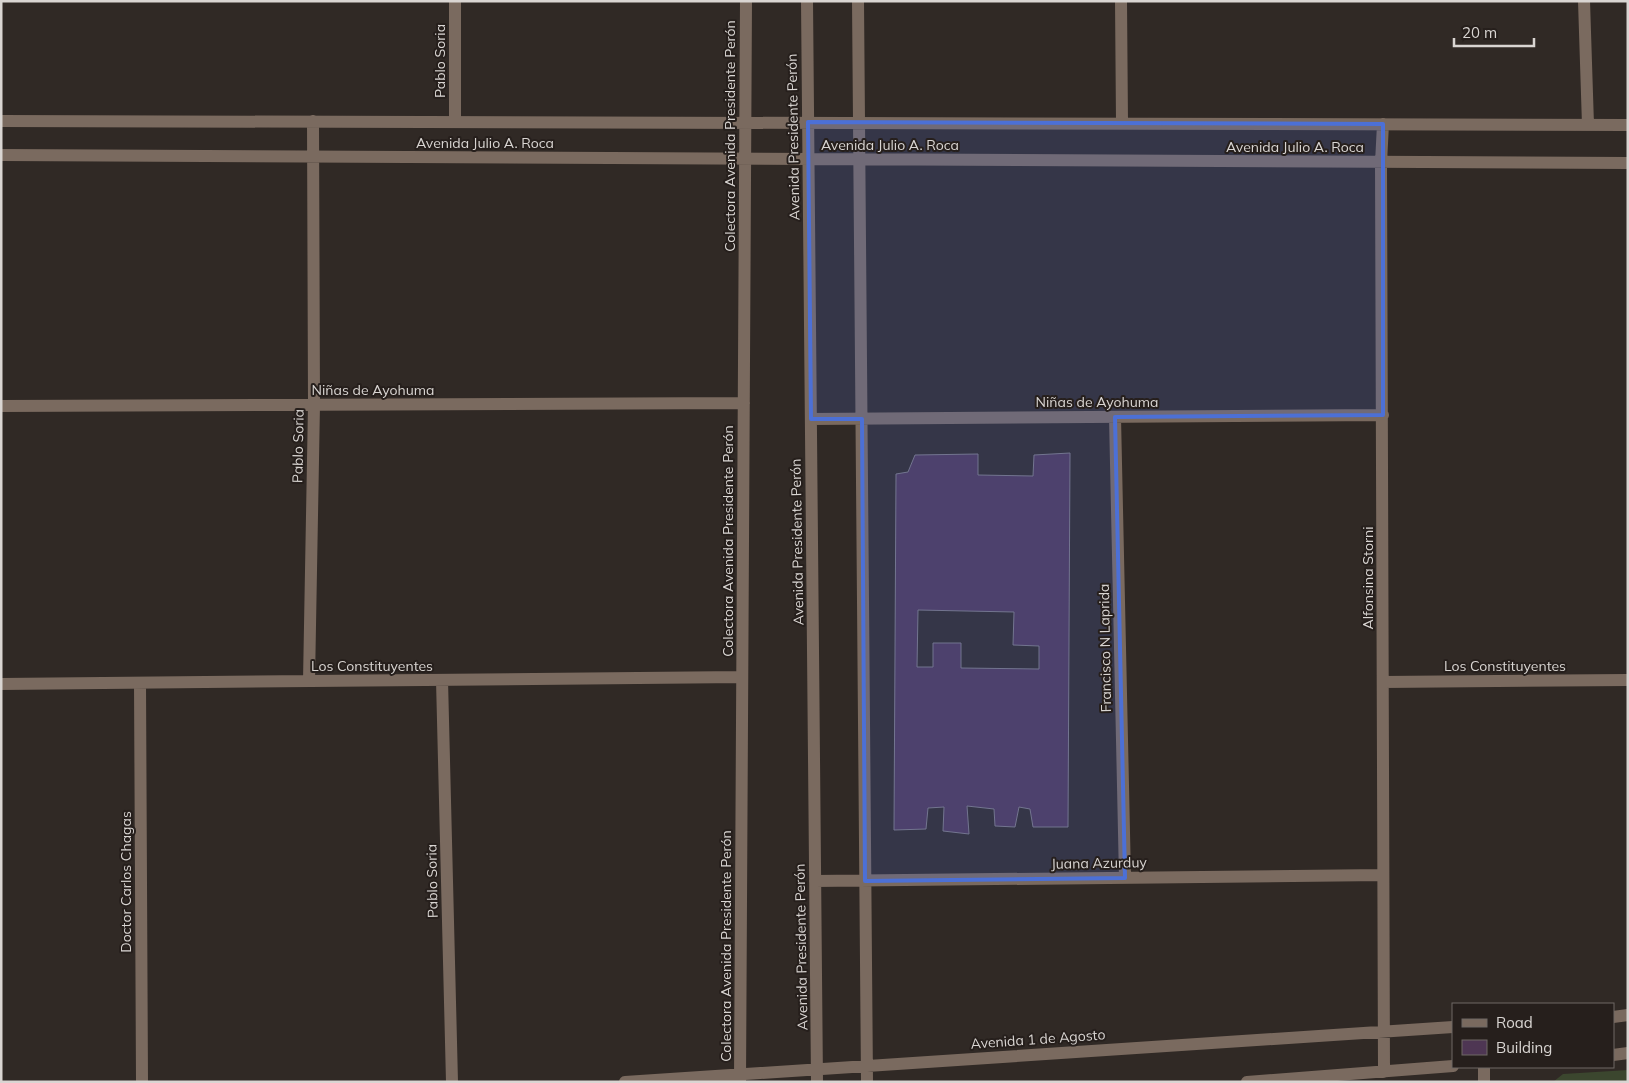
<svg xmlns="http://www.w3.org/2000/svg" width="1629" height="1083" font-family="Mulish,sans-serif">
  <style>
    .green { fill: #3b462e }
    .building { fill: #4e3653; stroke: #7d777e; fill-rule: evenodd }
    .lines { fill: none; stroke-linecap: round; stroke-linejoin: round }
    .minor { stroke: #7a6a5f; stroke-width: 12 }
    .marked { fill: #4c70d6; fill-opacity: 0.2; stroke: #4c70d6; stroke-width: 4; stroke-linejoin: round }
    .labels { text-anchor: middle; stroke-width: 4; stroke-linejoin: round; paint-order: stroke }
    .street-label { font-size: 14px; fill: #d9d5d2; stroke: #261f1c }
  </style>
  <rect width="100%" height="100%" fill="#302925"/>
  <!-- green -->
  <path class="green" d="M1628 1070V1082H1553L1563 1074Z"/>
  <!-- building -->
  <path class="building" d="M1070 453 1068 827H1033L1030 809 1019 807 1015 827 995 826 994 809 967 806 969 834 943 831 944 807 928 808 926 829 894 830 896 474 908 472 915 455 978 454V475L1033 476 1034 455ZM918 610 1014 612 1013 645 1039 646V669L961 668V643H933V667H917Z"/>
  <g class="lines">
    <!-- minor -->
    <path class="minor" d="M807 1 817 1082
      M858 1 867 1082
      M1121 1 1122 123
      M1584 1 1588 125
      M1 121 1628 125
      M455 121V1
      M1383 124 1381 163 1384 1072
      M1 155 1628 163
      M1 406 744 403
      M1115 417 1125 878
      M811 419 1383 415
      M442 680 452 1082
      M309 681 314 405 313 121
      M1383 682 1628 680
      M140 683 142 1082
      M1 684 742 677
      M815 881 1383 875
      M1613 1017 1628 1015
      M1613 1055 1628 1053
      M1484 1067V1082
      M625 1082 1453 1027
      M740 1082 746 1
      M1247 1082 1453 1066"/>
  </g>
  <!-- marked area -->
  <path class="marked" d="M808 122 1383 124V415L1115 417 1125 878 865 881 862 419H811Z"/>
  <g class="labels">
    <!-- street labels -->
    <g class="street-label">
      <text transform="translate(440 61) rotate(-90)" y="5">Pablo Soria</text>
      <text transform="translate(730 136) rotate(-90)" y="5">Colectora Avenida Presidente Perón</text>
      <text transform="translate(793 137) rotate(-91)" y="5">Avenida Presidente Perón</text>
      <text x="485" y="148">Avenida Julio A. Roca</text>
      <text x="890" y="150">Avenida Julio A. Roca</text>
      <text x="1295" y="152">Avenida Julio A. Roca</text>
      <text x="373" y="395">Niñas de Ayohuma</text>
      <text x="1097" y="407">Niñas de Ayohuma</text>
      <text transform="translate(298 446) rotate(-89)" y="5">Pablo Soria</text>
      <text transform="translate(728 541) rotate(-90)" y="5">Colectora Avenida Presidente Perón</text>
      <text transform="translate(797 542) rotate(-91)" y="5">Avenida Presidente Perón</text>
      <text transform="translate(1368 578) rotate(-90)" y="5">Alfonsina Storni</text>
      <text transform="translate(1105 648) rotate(-91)" y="5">Francisco N Laprida</text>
      <text x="372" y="671">Los Constituyentes</text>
      <text x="1505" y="671">Los Constituyentes</text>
      <text transform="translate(1099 863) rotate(-1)" y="5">Juana Azurduy</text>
      <text transform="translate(432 881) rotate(-91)" y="5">Pablo Soria</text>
      <text transform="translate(126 882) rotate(-90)" y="5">Doctor Carlos Chagas</text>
      <text transform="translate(726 946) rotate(-90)" y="5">Colectora Avenida Presidente Perón</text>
      <text transform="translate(801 947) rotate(-91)" y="5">Avenida Presidente Perón</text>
      <text transform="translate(1038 1039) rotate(-4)" y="5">Avenida 1 de Agosto</text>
    </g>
  </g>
  <!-- border -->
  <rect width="1629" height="1083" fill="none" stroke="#d9d5d2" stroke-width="5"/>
  <!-- legend -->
  <rect x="1452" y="1003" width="162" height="65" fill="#261f1c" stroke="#6e6865"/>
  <rect x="1462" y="1019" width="25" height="8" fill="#7a6a5f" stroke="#6e6865"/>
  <text x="1496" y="1028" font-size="15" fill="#d9d5d2">Road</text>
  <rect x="1462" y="1040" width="25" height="15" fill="#4e3653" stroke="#6e6865"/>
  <text x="1496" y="1053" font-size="15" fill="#d9d5d2">Building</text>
  <!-- scale -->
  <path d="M1454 38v8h80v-8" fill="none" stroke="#d9d5d2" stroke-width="2.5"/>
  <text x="1462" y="38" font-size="15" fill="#d9d5d2" stroke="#261f1c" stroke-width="4" paint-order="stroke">20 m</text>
</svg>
